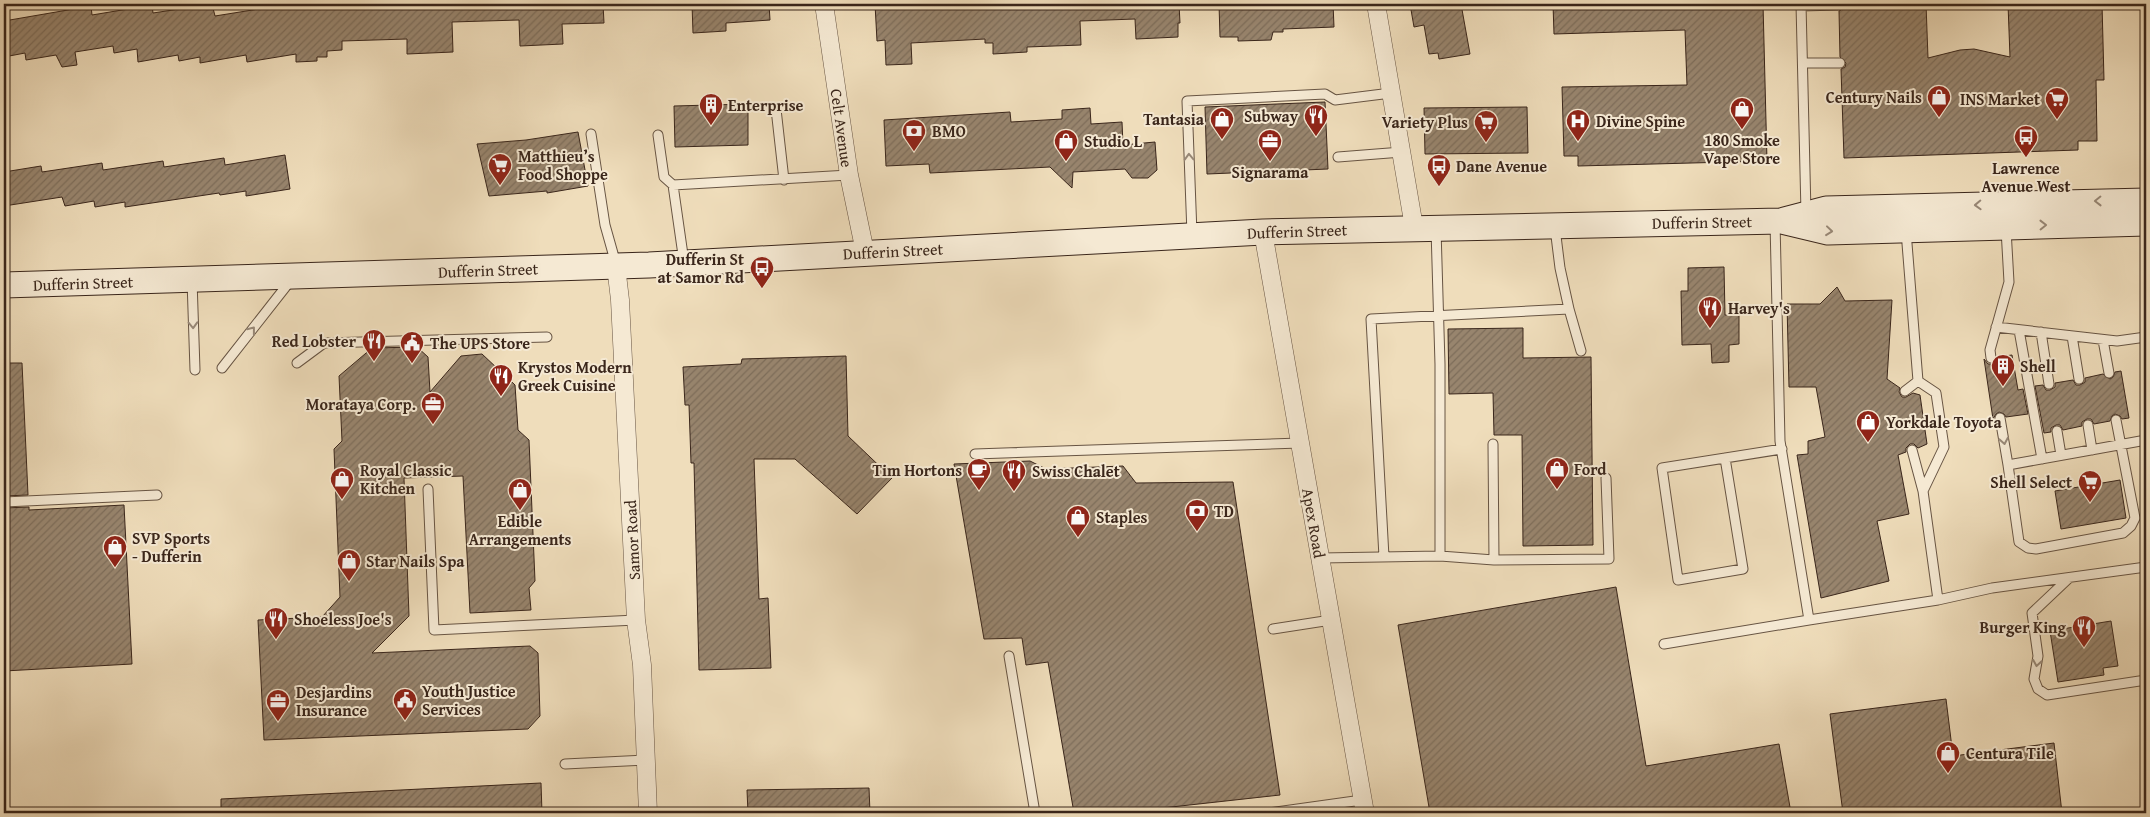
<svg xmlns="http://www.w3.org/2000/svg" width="2150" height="817" font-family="'Gentium Book Plus',serif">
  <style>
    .building { fill: url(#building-hatch); stroke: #3a261b }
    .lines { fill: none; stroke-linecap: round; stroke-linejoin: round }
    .lane-casing { stroke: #675443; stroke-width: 11 }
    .street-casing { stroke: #675443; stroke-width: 19 }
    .secondary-casing { stroke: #3a261b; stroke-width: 27 }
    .lane { stroke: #f5e9d3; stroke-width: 9 }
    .street { stroke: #f5e9d3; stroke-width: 18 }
    .secondary { stroke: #f5e9d3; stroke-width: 25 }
    .oneway { stroke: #988877 }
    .labels { text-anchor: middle; stroke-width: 4; stroke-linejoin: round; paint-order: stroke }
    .poi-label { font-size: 16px; font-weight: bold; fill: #3a261b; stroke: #f5e9d3; text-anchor: start }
    .street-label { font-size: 16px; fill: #3a261b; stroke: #f5e9d3 }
  </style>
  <defs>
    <pattern id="building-hatch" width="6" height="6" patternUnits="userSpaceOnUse" patternTransform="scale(1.25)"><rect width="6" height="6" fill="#98856e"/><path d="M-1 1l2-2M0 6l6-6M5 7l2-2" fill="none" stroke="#7d6d5a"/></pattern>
  </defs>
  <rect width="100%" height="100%" fill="#efddbb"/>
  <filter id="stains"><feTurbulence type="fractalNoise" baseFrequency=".004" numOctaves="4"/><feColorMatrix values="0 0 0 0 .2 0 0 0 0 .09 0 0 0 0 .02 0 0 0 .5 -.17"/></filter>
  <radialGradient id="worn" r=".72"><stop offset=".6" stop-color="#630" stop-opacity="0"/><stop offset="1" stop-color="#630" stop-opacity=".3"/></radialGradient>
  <!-- building -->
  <path class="building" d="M212 4 215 16 290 4H603L604 23 562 24 563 44 520 46 519 20 452 22 453 52 407 54V39L342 41V50L327 51V57H317V61L296 62V54L247 62 246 55 200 63V57L179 61 178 55 138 62 137 49 114 53 113 46 75 52 77 65 62 67 56 55 26 60 25 53 4 57V21L91 6 92 15 152 5 153 13Z
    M692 4H769L770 20 726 23V31L693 33Z
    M875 4H1179L1180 23H1178V37L1136 39 1135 19 1080 21 1081 45 1027 47V52L993 54V43H985V39L911 43 912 64 886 65 885 40 877 41Z
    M1219 4H1333L1334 27 1283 29V32H1273L1271 40 1238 41V37H1220Z
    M1410 4H1461L1470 54 1439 59 1438 53 1429 54 1424 25 1414 27Z
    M1553 4H1763L1767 161 1578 166V156H1564L1562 87 1687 85 1685 30 1554 34Z
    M1845 4H1926L1928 58 1960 50 1974 49 2010 57 2008 4H2102L2104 80H2096L2097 141H2078V150L1844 158 1841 69 1845 67 1846 63 1840 57 1839 11 1844 8Z
    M1325 102 1328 169 1207 174 1205 107Z
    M748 104V145L675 147 674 106Z
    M1527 107 1528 153 1425 154 1424 108Z
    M1090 108 1091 124 1122 122 1123 145 1155 142 1157 170 1148 178H1132L1125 169 1073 172 1072 188 1050 167 930 173 929 164 886 166 884 120 1010 112 1011 122 1062 119V110Z
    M578 132 588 186 547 193V191L489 196 477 144 526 140Z
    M285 155 290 189 246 196V191L220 195 219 193 125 207V202L95 207 94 201 65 206 62 197 4 206V172L41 166 42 172 102 163 103 170 163 161 164 167 224 158 225 165Z
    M1724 267 1725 315H1739V344L1729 345V362L1712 363 1711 344 1682 345 1681 291H1688V268Z
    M1837 287 1845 301 1892 300 1887 379 1900 388 1899 392 1902 397H1906L1913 393 1920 395 1927 444 1918 448 1914 444H1910L1906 448V452L1898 455 1909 514 1877 521 1889 581 1821 598 1797 455 1808 454V441L1825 437 1816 387H1789L1787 304H1820Z
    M1523 328V358L1591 357 1593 545 1523 546 1522 435H1494L1493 393 1449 394 1448 329Z
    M417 347 428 357 430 392 461 356 482 354 515 385 518 430 529 440 535 581 529 588 531 610 470 613 463 476 404 478 409 616 372 653 530 646 538 653 540 716 528 729 264 740 258 620 322 617 340 597 334 449 342 441 339 376 372 348Z
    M2012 355 2018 390 2023 389 2028 414 2006 417 2004 414 1999 412 1996 414 1993 419 1984 359 1988 364H1992L1997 361V357Z
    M846 356 848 436 892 478 857 514 795 459H754L759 599 768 598 771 668 699 670 694 463H691L689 405H685L683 367 741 364 742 359Z
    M4 363H22L28 495 4 496Z
    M2121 371 2129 418 2122 419 2120 416 2115 414 2112 416 2110 421 2094 424 2091 419H2087L2082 422V426L2063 430 2060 425H2056L2051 428V432L2044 433 2035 386 2043 385 2046 390H2050L2055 387V383L2073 380 2076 385H2080L2085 382V378L2103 374 2110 379 2113 377 2115 372Z
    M1030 461 1046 469 1123 466 1136 483 1233 482 1280 795 1117 813H1074L1048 662 1026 665 1022 638 984 639 954 464Z
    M2120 480 2126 518 2061 529 2055 491Z
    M124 505 132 664 4 671V508L29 507V510Z
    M1616 587 1646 766 1779 744 1791 813H1430L1398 625Z
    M2111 621 2118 666 2103 668 2104 675 2058 682 2050 631Z
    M1946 699 1953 756 2054 743 2062 813H1843L1830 714Z
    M541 783 542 813H221V799Z
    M869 788 870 813H748L747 790Z"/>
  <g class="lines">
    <!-- lane casing -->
    <g class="lane-casing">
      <path id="lane" d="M1801 4 1806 213
        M1801 6 1839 5
        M1803 63H1840
        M776 109 784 180
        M591 134 605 225 616 264
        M658 135 664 177 673 185
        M1338 157 1402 152
        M1775 222 1780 441 1809 620 1938 600 1923 491 1944 447 1936 393 1918 381 1906 231
        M1555 228 1560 268 1569 309
        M1436 229 1440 364V556
        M1192 234 1187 101 1325 94 1335 100 1391 93
        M684 262 673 185 849 175
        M192 280 195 370
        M1996 327 2117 341 2146 337
        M2019 330 2042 459
        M2041 332 2049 384
        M2072 336 2079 379
        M2103 340 2109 373
        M1991 358 1990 350 2009 282 2006 229
        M297 363 324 343 547 337
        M222 368 291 280
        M1905 391 1918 381
        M2000 418 2008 465
        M2116 420 2135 518 2131 526 2123 533 2036 549 2028 548 2019 542 2008 465C2054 457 2100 448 2146 440
        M2088 425 2092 450
        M2057 431 2061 455
        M1493 444 1494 560
        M1912 450 1923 491
        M975 454 1300 443
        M1725 458 1743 569 1678 580 1662 468 1782 449
        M428 489 434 630 636 620
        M4 502 157 495
        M1384 557 1371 319 1569 309 1581 351
        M1321 558 1440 556 1494 560 1609 559 1606 478
        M2069 578 2032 613 2038 656 2034 679 2038 689 2047 695 2146 680
        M1938 600 1992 588 2146 567
        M1273 629 1331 620
        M1664 644 1809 620
        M1009 656 1035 813
        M565 764 646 760
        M1269 813 1362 800"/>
    </g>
    <!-- street casing -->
    <g class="street-casing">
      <path id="street" d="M824 4 849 175 865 252
        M1376 4 1414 227
        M1263 232 1365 813
        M616 266 620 300 636 620 642 665 648 813"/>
    </g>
    <!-- secondary casing -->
    <g class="secondary-casing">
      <path id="secondary" d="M1784 220 1826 209 2146 201
        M4 285 649 265 1263 232 1782 221 1828 232 2146 223"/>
    </g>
    <!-- lane -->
    <use href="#lane" class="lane"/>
    <!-- street -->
    <use href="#street" class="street"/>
    <!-- secondary -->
    <use href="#secondary" class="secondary"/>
  </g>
  <!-- one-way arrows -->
  <defs><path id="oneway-chevron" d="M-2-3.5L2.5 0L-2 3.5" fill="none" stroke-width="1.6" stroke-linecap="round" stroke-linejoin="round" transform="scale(1.25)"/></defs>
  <g class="oneway">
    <use href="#oneway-chevron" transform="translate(1189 157) rotate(-92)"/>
    <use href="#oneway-chevron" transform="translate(2098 201) rotate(179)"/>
    <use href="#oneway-chevron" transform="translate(1978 205) rotate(178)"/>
    <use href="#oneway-chevron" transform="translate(2043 225) rotate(-1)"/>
    <use href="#oneway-chevron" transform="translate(1829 231) rotate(6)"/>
    <use href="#oneway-chevron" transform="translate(193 325) rotate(88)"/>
    <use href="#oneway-chevron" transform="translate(252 330) rotate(-52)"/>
    <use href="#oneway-chevron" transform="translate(2004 441) rotate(80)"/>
    <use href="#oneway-chevron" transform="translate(2037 663) rotate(99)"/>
  </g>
  <!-- icons -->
  <defs>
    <g id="shop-pin" transform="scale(1.25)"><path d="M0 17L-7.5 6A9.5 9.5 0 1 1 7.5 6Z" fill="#8f2418" stroke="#f5e9d3"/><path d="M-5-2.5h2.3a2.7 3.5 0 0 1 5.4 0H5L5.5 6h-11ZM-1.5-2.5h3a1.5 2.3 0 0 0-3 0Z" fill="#fff"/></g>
    <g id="supermarket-pin" transform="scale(1.25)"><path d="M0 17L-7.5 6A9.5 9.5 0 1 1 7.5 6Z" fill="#8f2418" stroke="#f5e9d3"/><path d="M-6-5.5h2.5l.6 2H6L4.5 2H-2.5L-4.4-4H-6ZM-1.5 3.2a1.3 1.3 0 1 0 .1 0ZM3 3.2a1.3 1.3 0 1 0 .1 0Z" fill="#fff"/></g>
    <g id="building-pin" transform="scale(1.25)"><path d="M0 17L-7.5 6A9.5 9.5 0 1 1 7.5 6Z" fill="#8f2418" stroke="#f5e9d3"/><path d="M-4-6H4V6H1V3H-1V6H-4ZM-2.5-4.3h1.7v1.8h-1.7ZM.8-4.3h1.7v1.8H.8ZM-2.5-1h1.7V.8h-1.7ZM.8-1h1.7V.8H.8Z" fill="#fff"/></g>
    <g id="restaurant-pin" transform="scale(1.25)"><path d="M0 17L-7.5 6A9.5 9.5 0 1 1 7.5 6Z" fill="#8f2418" stroke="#f5e9d3"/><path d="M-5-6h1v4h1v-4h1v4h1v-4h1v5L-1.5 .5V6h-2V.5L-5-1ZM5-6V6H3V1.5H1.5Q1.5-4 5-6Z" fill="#fff"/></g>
    <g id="hospital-pin" transform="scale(1.25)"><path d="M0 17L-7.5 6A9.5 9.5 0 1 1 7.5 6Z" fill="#8f2418" stroke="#f5e9d3"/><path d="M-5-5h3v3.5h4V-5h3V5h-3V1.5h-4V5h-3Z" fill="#fff"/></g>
    <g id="bank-pin" transform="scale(1.25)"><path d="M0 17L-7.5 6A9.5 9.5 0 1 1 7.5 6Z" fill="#8f2418" stroke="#f5e9d3"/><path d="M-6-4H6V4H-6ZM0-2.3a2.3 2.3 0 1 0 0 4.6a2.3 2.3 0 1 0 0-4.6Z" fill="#fff"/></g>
    <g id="bus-pin" transform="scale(1.25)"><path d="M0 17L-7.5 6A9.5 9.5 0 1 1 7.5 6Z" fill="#8f2418" stroke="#f5e9d3"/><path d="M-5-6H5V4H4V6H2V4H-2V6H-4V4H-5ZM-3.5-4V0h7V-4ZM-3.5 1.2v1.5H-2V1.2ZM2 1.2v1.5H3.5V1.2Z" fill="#fff"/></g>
    <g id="office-pin" transform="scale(1.25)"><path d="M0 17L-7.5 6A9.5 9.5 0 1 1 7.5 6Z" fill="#8f2418" stroke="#f5e9d3"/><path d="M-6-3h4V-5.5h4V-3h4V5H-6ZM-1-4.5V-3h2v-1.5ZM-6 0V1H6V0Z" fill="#fff"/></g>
    <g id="civic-pin" transform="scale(1.25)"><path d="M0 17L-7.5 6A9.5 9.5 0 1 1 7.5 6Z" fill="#8f2418" stroke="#f5e9d3"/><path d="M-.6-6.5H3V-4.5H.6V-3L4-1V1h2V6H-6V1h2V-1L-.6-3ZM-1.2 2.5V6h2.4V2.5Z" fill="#fff"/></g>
    <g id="cafe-pin" transform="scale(1.25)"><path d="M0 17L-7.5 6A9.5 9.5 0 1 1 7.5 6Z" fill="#8f2418" stroke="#f5e9d3"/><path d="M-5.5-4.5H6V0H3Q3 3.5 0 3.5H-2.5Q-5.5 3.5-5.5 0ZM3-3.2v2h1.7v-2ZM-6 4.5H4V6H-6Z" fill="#fff"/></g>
  </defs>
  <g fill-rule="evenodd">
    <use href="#shop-pin" x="1939" y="97"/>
    <use href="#supermarket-pin" x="2057" y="99"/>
    <use href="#building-pin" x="711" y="105"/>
    <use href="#shop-pin" x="1742" y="109"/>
    <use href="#restaurant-pin" x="1316" y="116"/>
    <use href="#shop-pin" x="1222" y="119"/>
    <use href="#hospital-pin" x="1578" y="121"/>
    <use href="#supermarket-pin" x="1486" y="122"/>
    <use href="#bank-pin" x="914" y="131"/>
    <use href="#bus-pin" x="2026" y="137"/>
    <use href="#shop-pin" x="1066" y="141"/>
    <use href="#office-pin" x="1270" y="141"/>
    <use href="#supermarket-pin" x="500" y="165"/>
    <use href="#bus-pin" x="1439" y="166"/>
    <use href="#bus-pin" x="762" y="268"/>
    <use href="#restaurant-pin" x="1710" y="308"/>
    <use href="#restaurant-pin" x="374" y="341"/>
    <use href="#civic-pin" x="412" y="343"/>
    <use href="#building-pin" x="2003" y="366"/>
    <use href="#restaurant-pin" x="501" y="376"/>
    <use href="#office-pin" x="433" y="404"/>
    <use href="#shop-pin" x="1868" y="422"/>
    <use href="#shop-pin" x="1557" y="469"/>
    <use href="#cafe-pin" x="979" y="470"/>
    <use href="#restaurant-pin" x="1014" y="471"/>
    <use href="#shop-pin" x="342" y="479"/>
    <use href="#supermarket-pin" x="2090" y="482"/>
    <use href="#shop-pin" x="520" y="490"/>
    <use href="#bank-pin" x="1197" y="511"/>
    <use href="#shop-pin" x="1078" y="517"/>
    <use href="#shop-pin" x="115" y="547"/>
    <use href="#shop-pin" x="349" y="561"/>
    <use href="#restaurant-pin" x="276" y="619"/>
    <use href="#restaurant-pin" x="2084" y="627"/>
    <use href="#civic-pin" x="405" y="700"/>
    <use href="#office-pin" x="278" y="701"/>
    <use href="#shop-pin" x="1948" y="753"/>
  </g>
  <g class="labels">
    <!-- poi labels -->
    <g class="poi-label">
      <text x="1922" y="103" text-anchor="end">Century Nails</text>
      <text x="2040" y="105" text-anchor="end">INS Market</text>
      <text x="728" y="111">Enterprise</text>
      <text x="1298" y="122" text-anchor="end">Subway</text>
      <text x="1204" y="125" text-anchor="end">Tantasia</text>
      <text x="1596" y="127">Divine Spine</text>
      <text x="1468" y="128" text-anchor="end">Variety Plus</text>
      <text x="932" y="137">BMO</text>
      <text x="1742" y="146" text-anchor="middle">180 Smoke<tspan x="1742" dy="18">Vape Store</tspan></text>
      <text x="1084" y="147">Studio L</text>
      <text x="518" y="162">Matthieu’s<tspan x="518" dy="18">Food Shoppe</tspan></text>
      <text x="1456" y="172">Dane Avenue</text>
      <text x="2026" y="174" text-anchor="middle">Lawrence<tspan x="2026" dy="18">Avenue West</tspan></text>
      <text x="1270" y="178" text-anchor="middle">Signarama</text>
      <text x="744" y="265" text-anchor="end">Dufferin St<tspan x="744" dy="18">at Samor Rd</tspan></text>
      <text x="1728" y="314">Harvey's</text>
      <text x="356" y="347" text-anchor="end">Red Lobster</text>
      <text x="430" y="349">The UPS Store</text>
      <text x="2020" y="372">Shell</text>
      <text x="518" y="373">Krystos Modern<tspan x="518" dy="18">Greek Cuisine</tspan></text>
      <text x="416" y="410" text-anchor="end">Morataya Corp.</text>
      <text x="1886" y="428">Yorkdale Toyota</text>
      <text x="1574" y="475">Ford</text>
      <text x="360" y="476">Royal Classic<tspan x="360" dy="18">Kitchen</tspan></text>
      <text x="962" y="476" text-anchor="end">Tim Hortons</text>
      <text x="1032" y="477">Swiss Chalet</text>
      <text x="2072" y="488" text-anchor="end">Shell Select</text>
      <text x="1214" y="517">TD</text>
      <text x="1096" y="523">Staples</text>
      <text x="520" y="527" text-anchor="middle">Edible<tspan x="520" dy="18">Arrangements</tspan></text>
      <text x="132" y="544">SVP Sports<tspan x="132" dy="18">- Dufferin</tspan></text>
      <text x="366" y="567">Star Nails Spa</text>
      <text x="294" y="625">Shoeless Joe's</text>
      <text x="2066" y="633" text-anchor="end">Burger King</text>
      <text x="422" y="697">Youth Justice<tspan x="422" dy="18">Services</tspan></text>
      <text x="296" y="698">Desjardins<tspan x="296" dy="18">Insurance</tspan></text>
      <text x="1966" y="759">Centura Tile</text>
    </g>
    <!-- street labels -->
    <g class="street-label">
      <text transform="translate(842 128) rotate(82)" y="6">Celt Avenue</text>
      <text transform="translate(1702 222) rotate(-1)" y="6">Dufferin Street</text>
      <text transform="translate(1297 231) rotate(-2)" y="6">Dufferin Street</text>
      <text transform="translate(893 251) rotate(-3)" y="6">Dufferin Street</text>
      <text transform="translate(488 270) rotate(-2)" y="6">Dufferin Street</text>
      <text transform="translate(83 283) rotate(-2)" y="6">Dufferin Street</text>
      <text transform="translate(1314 523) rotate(80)" y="6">Apex Road</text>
      <text transform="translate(632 540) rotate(-93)" y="6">Samor Road</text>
    </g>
  </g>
  <!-- margin -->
  <rect width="2150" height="817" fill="none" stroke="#efddbb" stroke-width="20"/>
  <rect x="5" y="5" width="2140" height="807" fill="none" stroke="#3a261b" stroke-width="2.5"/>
  <rect x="10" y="10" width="2130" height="797" fill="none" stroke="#3a261b"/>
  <rect width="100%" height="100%" filter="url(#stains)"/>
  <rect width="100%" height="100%" fill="url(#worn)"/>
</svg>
